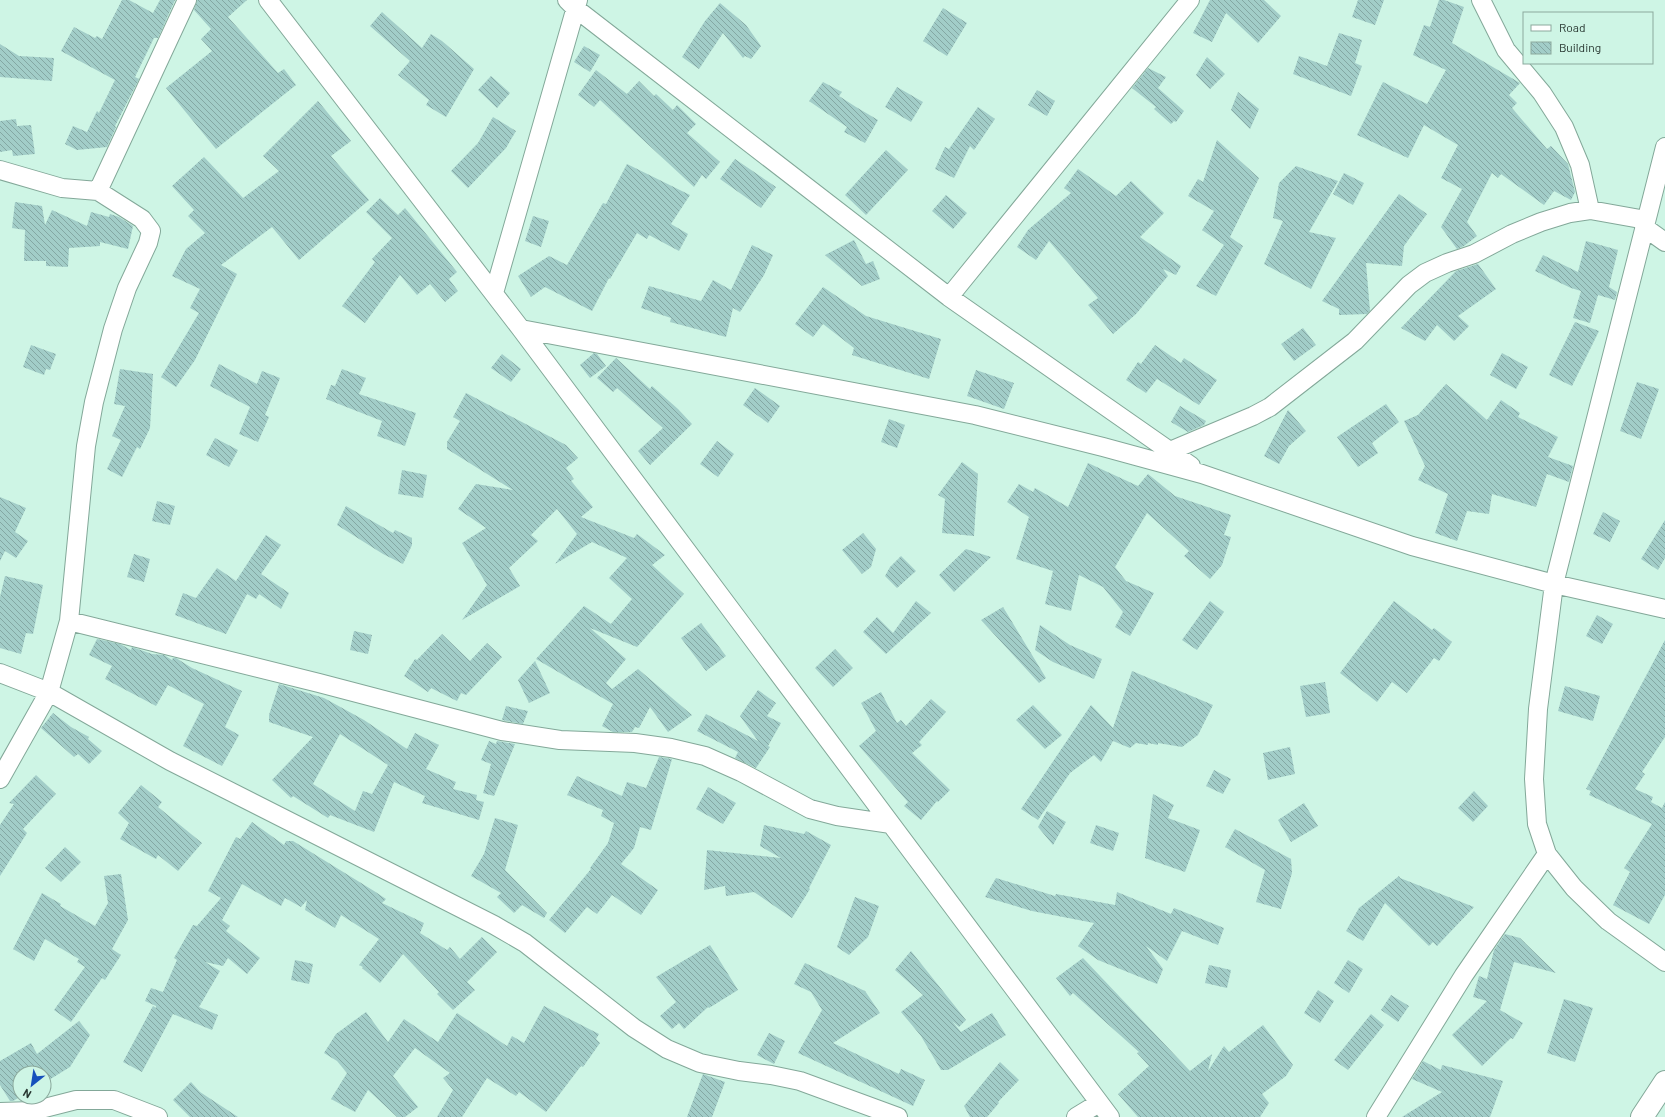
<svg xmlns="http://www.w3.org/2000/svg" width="1665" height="1117" font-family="Barlow,sans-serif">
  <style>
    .building { fill: url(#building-back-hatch); fill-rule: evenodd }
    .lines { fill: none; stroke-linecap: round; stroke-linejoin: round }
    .street-casing { stroke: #83a899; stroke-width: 20 }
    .secondary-casing { stroke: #83a899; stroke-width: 24 }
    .street { stroke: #fff; stroke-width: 18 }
    .secondary { stroke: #fff; stroke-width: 22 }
  </style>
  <defs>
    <pattern id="building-back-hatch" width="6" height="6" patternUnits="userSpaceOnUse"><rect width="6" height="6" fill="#a2cdc8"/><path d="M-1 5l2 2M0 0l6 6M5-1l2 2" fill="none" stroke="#84a7a3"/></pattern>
  </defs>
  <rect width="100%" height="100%" fill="#cef5e5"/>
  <!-- building -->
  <path class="building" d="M122 0H129L153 13 160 0H175L158 38H154L135 77 139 79 115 126 116 127 107 147 77 150 65 144 73 126 87 132 97 111 99 113 115 80 61 51 74 27 95 38 97 36 102 39Z
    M197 0H247L228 17 278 73 284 69 296 85 216 149 166 88 212 51 201 39 211 29 194 10Z
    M1210 0H1264L1281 16 1258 43 1226 13 1212 42 1193 33Z
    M1358 0H1384L1375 25 1352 17Z
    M1439 0H1444L1464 7 1452 43 1520 83 1509 95 1517 103 1512 108 1547 149 1551 146 1568 164 1575 192 1571 200 1554 191 1544 205 1501 174 1498 178 1492 173 1467 222 1477 236 1464 246 1457 249 1441 227 1462 189 1441 178 1458 145 1424 125 1408 158 1357 135 1383 82 1427 104 1446 70 1413 55 1424 25 1430 27Z
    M720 3 746 25 761 46 751 59 745 56 743 58 723 33 699 69 682 57 705 21Z
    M943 8 967 23 947 56 923 41Z
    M382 12 422 48 431 34 442 41 474 69 446 117 426 105 429 100 398 75 410 61 370 26Z
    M1339 33 1362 40 1355 63 1362 66 1351 96 1293 74 1299 56 1327 66Z
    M0 44 19 56 54 58 52 81 0 77Z
    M584 46 600 55 590 72 574 62Z
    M1207 57 1225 74 1210 89 1196 75Z
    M1148 68 1166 77 1158 88 1184 111 1176 122 1174 121 1171 124 1154 109 1156 107 1132 88Z
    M596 70 627 94 639 81 654 96 656 94 673 110 677 105 696 124 687 133 720 162 706 179 702 175 694 187 600 100 594 107 578 95Z
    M491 76 510 93 497 108 478 90Z
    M823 82 842 92 839 96 856 107 878 120 865 143 844 132 847 127 809 101Z
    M897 87 923 102 911 122 885 107Z
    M1037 90 1055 101 1047 116 1028 105Z
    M1238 92 1259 109 1250 129 1231 110Z
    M318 101 351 141 331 156 369 200 299 260 272 227 221 265 237 274 195 360 176 387 161 377 199 313 190 308 200 289 172 276 186 249 205 233 188 216 194 210 172 186 204 157 243 198 279 171 263 156Z
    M978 107 995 119 974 150 970 146 954 178 935 169 945 147 949 149Z
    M493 117 516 131 506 148 468 188 451 171 478 143Z
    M16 119 17 126 31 125 35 154 13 156 12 150 0 152V121Z
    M1217 140 1259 178 1230 237 1243 246 1216 296 1196 286 1224 245 1202 230 1214 211 1188 196 1198 179 1203 182Z
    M886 150 908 170 866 215 845 195Z
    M735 159 776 187 761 208 720 179Z
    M627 164 690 195 671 224 688 234 679 251 649 235 647 239 637 233 610 279 609 278 592 311 545 287 531 297 518 276 549 256 567 265 603 203 606 204Z
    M1296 166 1338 181 1309 232 1336 238 1311 289 1264 264 1283 221 1273 218 1279 183Z
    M1078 169 1116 196 1131 181 1164 213 1140 237 1181 266 1176 275 1163 269 1168 276 1136 314 1113 334 1088 305 1098 298 1049 241 1036 260 1017 247 1028 230 1071 193 1064 188Z
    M1344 173 1364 183 1353 205 1333 194Z
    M1399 194 1427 214 1404 246 1402 266 1366 263 1370 311 1367 314 1339 315V309L1322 301Z
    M946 195 967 213 953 229 932 211Z
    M380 198 398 215 405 208 457 272 449 279 458 291 445 302 430 284 417 295 400 275 365 323 342 306 375 262 372 259 392 238 366 212Z
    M15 202 42 206 45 225 52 210 87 226 91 212 109 217 110 214 119 217 133 226 128 249 100 242V246L69 248 68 267 46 266V261H24L25 230 12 228Z
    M533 216 549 221 541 247 525 241Z
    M854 240 866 264 873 261 880 279 862 286 825 255Z
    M1586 241 1618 250 1609 287 1617 292 1615 300 1598 295 1590 323 1573 318 1581 291 1571 288 1535 271 1543 255 1578 272Z
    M752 245 773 255 764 275 740 312 733 308 726 337 670 322 671 318 641 308 649 286 701 301 713 280 731 290Z
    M1478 264 1496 289 1458 316 1469 326 1454 341 1437 325 1425 341 1401 328 1456 271Z
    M823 287 866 316 941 339 929 379 852 355 854 348 823 324 813 337 795 324Z
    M1575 322 1599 331 1572 386 1549 375Z
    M1303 328 1316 345 1294 361 1281 344Z
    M31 345 56 354 50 370 46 369 44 375 23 367Z
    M1155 345 1181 363 1184 358 1217 380 1199 405 1157 379 1146 393 1126 380 1138 362 1141 364Z
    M594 353 597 354 606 366 590 378 580 365Z
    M1502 353 1528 367 1516 389 1490 375Z
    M502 354 521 369 511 382 491 368Z
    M616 358 650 389 652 386 678 409 692 424 650 465 638 451 663 428 617 388 613 392 597 378Z
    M219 364 257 384 262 371 280 378 265 415 269 417 258 442 239 434 250 407 210 386Z
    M120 369 153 374 150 428 140 449 137 447 122 477 107 469 121 440 112 436 125 406 114 404Z
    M342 369 366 378 359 394 416 413 405 446 377 436 382 421 326 399 331 385 335 386Z
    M976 370 1014 383 1004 409 967 396Z
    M1637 382 1659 389 1641 439 1620 431Z
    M1446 384 1487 420 1501 400 1520 413 1518 417 1558 437 1548 457 1573 466 1569 482 1547 474 1536 507 1492 494 1489 514 1467 511 1457 541 1435 533 1448 494 1418 480 1425 466 1404 421 1418 415Z
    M755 388 780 406 768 423 743 405Z
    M466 393 566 445 578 458 566 468 574 479 571 481 593 507 581 517 634 538 637 534 665 555 652 565 684 594 637 647 590 628 626 659 606 683 612 689 638 669 692 715 668 732 650 707 639 728 635 727 632 732H613L602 726 613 704 536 659 584 606 611 624 632 599 609 578 627 558 592 542 555 564 577 534 557 509 531 535 538 541 509 568 520 586 462 620 487 585 462 543 486 528 458 509 476 484 513 490 447 449V442L460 421 453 417Z
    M1386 404 1399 422 1372 443 1378 453 1358 467 1337 437Z
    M1180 406 1206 421 1204 425 1188 432 1171 422Z
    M1288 410 1306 431 1289 446 1279 464 1264 456Z
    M889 419 905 425 897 448 881 442Z
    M215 438 238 450 229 467 206 455Z
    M717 441 734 454 718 477 700 464Z
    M962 462 978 474 974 536 942 533 945 499 938 495Z
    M1088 463 1138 486 1148 474 1175 496 1231 515 1224 535 1231 537 1222 565 1210 579 1184 556 1189 551 1147 513 1115 567 1126 581 1154 593 1130 636 1115 627 1123 612 1103 587 1079 575 1071 611 1045 604 1053 571 1016 559 1029 517 1007 502 1019 484 1033 492 1035 488 1068 507Z
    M402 470 427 475 423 498 398 494Z
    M0 497 26 508 15 532 28 541 16 558 5 551 0 561Z
    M157 501 175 506 170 525 152 521Z
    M346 506 393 533 395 530 412 538V545L403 564 383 554 337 525Z
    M1603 512 1620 521 1610 542 1593 534Z
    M1665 520V558L1658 570 1641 559Z
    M863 533 876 549 871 567 862 574 842 550Z
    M266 535 281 545 261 574 289 593 281 609 259 594 256 599 247 594 226 634 175 615 183 593 196 598 217 568 236 581Z
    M966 549 991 557 954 592 939 575Z
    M134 554 150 559 144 582 127 577Z
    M901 556 916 571 897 588 885 576 890 567Z
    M5 576 43 585 33 634 26 633 21 654 0 648V597Z
    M916 601 931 613 886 654 863 632 877 617 893 633Z
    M1210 601 1224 612 1197 650 1182 640Z
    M1394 601 1432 630 1434 628 1452 642 1439 661 1434 658 1407 693 1392 682 1377 702 1340 673Z
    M1003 607 1046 678 1039 683 981 620Z
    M1597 615 1613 624 1602 644 1586 636Z
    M701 623 726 656 706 671 681 638Z
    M1040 625 1070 645 1102 659 1094 679 1053 662 1035 650Z
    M354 631 372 635 368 654 350 650Z
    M442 634 470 661 487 643 502 657 466 695 461 693 457 701 431 688 428 692 404 676 415 659 417 660Z
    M97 639 120 644 131 650 132 647 152 654 164 655 172 660 173 658H176L192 668 242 691 225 727 239 735 222 766 183 746 204 704 168 685 156 706 105 679 112 666 89 655Z
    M1665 640V737L1642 772 1645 774 1635 789 1653 797 1651 802 1662 808 1665 802V895L1649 924 1613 905 1630 872 1624 868 1652 824 1589 795 1591 791 1586 789Z
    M835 649 853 668 833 687 815 668Z
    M535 661 550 693 529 703 518 680Z
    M1132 671 1213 705 1198 735 1182 747 1158 743V745L1148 743V745L1136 743 1130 748 1113 741 1101 762 1094 755 1070 773 1038 820 1021 809 1091 705 1113 728Z
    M1325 682 1330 713 1306 717 1300 686Z
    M279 684 324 698 364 720 407 749 415 733 439 745 426 769 456 782 453 789 477 795 476 800 484 802 479 820 422 803 425 796 394 782 374 832 330 815 328 818 293 796 291 798 272 780 313 737 269 722V715ZM340 734 388 765 372 794 363 791 355 811 313 784Z
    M1565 686 1600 696 1593 721 1558 711Z
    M758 690 776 703 767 716 781 723 768 746 770 747 756 768 735 758 738 752 697 731 706 714 758 741 740 716Z
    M881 692 897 723 901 720 906 726 931 699 946 712 919 742 922 745 912 753 950 790 938 802 937 801 921 820 904 806 908 802 859 746 876 731 861 703Z
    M1033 705 1062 735 1045 749 1016 720Z
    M506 706 528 711 523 724 502 720Z
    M53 713 71 727 89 737 88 739 102 751 89 764 78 754 74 757 41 728Z
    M489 741 496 744 497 741 515 744 494 796 483 793 491 764 481 760Z
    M1290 747 1295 774 1268 780 1263 753Z
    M659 757 672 759 651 830 640 827 634 848 621 864 658 890 641 915 612 895 597 914 587 907 565 933 549 920 591 869 590 868 608 843 614 823 601 816 603 810 567 795 577 776 622 796 627 782 646 788Z
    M1214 770 1231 779 1223 794 1206 786Z
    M36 775 56 794 23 829 27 833 0 876V825L14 804 9 803Z
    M141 785 162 802 158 807 202 843 178 871 158 855 156 859 120 839 129 823 118 813Z
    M708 787 736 803 723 824 696 809Z
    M1474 791 1488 806 1473 822 1458 808Z
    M1153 794 1174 805 1168 818 1200 830 1185 872 1145 858Z
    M1304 803 1318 826 1291 842 1278 820Z
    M1047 811 1066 822 1053 845 1038 827Z
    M495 818 518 825 505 870 547 913 544 918 522 905 514 913 497 897 501 893 471 876 484 854Z
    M252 822 284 845 286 841H293L374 891 386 899 382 903 424 923 420 933 447 950 450 947 460 959 482 937 497 952 467 982 475 990 453 1010 437 994 439 992 403 954 380 983 362 968 363 967 359 965 379 939 341 915 335 928 305 910 307 900 301 907 285 898 281 906 242 884 222 920 230 926 226 931 260 958 247 974 228 958 223 966 205 962 220 971 199 1007 218 1015 212 1030 173 1014 142 1072 123 1062 153 1006 156 1008V1006L145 1001 151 988 163 992 177 960 174 958 193 925 197 926 221 898 208 891 236 837 240 839Z
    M764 825 804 834 806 831 831 845 809 888 810 889 792 918 754 892 726 896 725 886 704 890 707 850 781 858 760 846Z
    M1096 825 1119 833 1113 851 1090 843Z
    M1235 829 1291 859 1292 873 1281 909 1256 902 1265 870 1225 847Z
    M65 847 81 862 61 882 45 868Z
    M121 874 128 920 112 949 121 955 105 980 102 978 71 1022 54 1010 85 967 77 962 79 959 45 939 34 961 13 949 42 893 61 904 60 906 95 926 108 903 104 876Z
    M1399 876 1400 878 1474 907 1437 946 1433 942 1429 946 1385 903 1363 941 1346 931 1359 908Z
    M996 878 1055 896 1056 894 1115 905 1117 892 1171 914 1174 908 1224 928 1218 945 1182 931 1167 961 1146 946 1163 969 1157 984 1098 960 1078 946 1094 923 1032 911 985 897Z
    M855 897 879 906 868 937 849 955 837 947Z
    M1505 934 1520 938 1556 973 1514 962 1500 1010 1523 1023 1513 1039 1511 1038 1482 1066 1452 1035 1487 1001 1473 997 1479 976 1487 979 1494 950Z
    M710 945 738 990 709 1008 708 1007 684 1029 679 1023 672 1029 660 1016 676 1002 656 977Z
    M911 951 966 1020 959 1027 952 1021 961 1032 992 1013 1006 1035 948 1070H941L921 1036 901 1012 923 995 895 970Z
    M1083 958 1190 1071 1212 1054 1208 1071 1224 1046 1229 1052 1263 1025 1293 1065 1286 1076 1262 1094 1269 1103 1260 1117H1138L1118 1094 1149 1066 1137 1053 1139 1052 1073 993 1070 996 1056 978Z
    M295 960 313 964 309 984 291 980Z
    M1348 960 1363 969 1349 993 1334 983Z
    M805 963 865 991 880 1013 833 1043 899 1074 901 1069 925 1080 913 1106 798 1053 822 1010 811 992 794 984Z
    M1209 965 1231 970 1227 988 1205 983Z
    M1318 990 1334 1001 1320 1023 1304 1013Z
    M1391 995 1409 1006 1398 1022 1381 1010Z
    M1564 999 1593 1008 1575 1062 1547 1053Z
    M544 1006 599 1034 596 1039 600 1043 583 1067 581 1066 546 1112 519 1092 516 1096 487 1078 462 1117H437L453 1090 443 1078 450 1073 415 1048 393 1076 418 1107 405 1117H397L368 1090 355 1112 331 1099 347 1073 337 1061 324 1053 336 1034 366 1012 388 1042 404 1019 438 1042 457 1013 507 1046 512 1036 524 1043Z
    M1371 1014 1384 1025 1348 1070 1334 1060Z
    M79 1021 90 1035 70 1067 44 1083V1073H20V1097L13 1101H10L0 1085V1061L31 1043 37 1054Z
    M769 1033 785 1041 774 1064 757 1055Z
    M1423 1061 1441 1070 1442 1065 1503 1081 1490 1117H1402L1442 1092 1412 1079Z
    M1000 1062 1019 1080 998 1102 999 1103 987 1117H970L964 1106Z
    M703 1074 725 1082 712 1117H687Z
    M191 1082 200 1092 238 1117H190L173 1100Z"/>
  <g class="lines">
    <!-- street casing -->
    <g class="street-casing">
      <path id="street" d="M268 0 521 329 1110 1117
        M567 0 575 8 949 297 1191 466
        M1481 0 1506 50 1542 93 1564 127 1580 165 1590 210
        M1665 147 1554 584 1538 709 1534 779 1537 824 1547 854 1574 888 1608 921 1665 962
        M0 170 62 188 98 191 142 219 151 231 148 243 127 288 113 329 94 402 86 446 69 621 49 692 0 779
        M98 191 187 0
        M1644 227 1665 242
        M494 293 578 0
        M949 297 1190 0
        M521 329 975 415 1103 447 1202 474 1412 546 1554 584 1665 609
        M1170 451 1253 416 1270 407 1355 341 1409 285 1425 273 1447 263 1474 254 1512 234 1541 222 1570 213 1590 210 1646 220
        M69 621 319 683 502 731 560 740 635 743 671 748 705 756 741 772 810 809 837 816 891 824
        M0 673 49 692 170 761 494 925 525 943 634 1028 667 1049 700 1063 739 1071 771 1075 800 1081 898 1117
        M0 1112 33 1111 76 1100H114L158 1117
        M1076 1117 1099 1103
        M1376 1117 1464 975 1547 854"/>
    </g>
    <!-- secondary casing -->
    <g class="secondary-casing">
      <path id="secondary" d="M1642 1117 1665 1082"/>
    </g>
    <!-- street -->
    <use href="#street" class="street"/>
    <!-- secondary -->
    <use href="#secondary" class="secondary"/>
  </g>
  <!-- legend -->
  <rect x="1523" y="12" width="130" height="52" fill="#cef5e5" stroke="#8ba99d"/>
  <rect x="1531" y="25" width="20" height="6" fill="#ffffff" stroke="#8ba99d"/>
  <text x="1559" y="32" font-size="12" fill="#273630">Road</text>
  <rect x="1531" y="42" width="20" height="12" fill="url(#building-back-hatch)" stroke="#8ba99d"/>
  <text x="1559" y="52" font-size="12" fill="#273630">Building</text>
  <!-- north arrow -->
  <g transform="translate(32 1085) rotate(210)"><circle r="19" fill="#cef5e5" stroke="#8ba99d"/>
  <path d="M0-3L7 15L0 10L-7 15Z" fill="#1650bc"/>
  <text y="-6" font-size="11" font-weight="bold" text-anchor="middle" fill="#273630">N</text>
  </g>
</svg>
